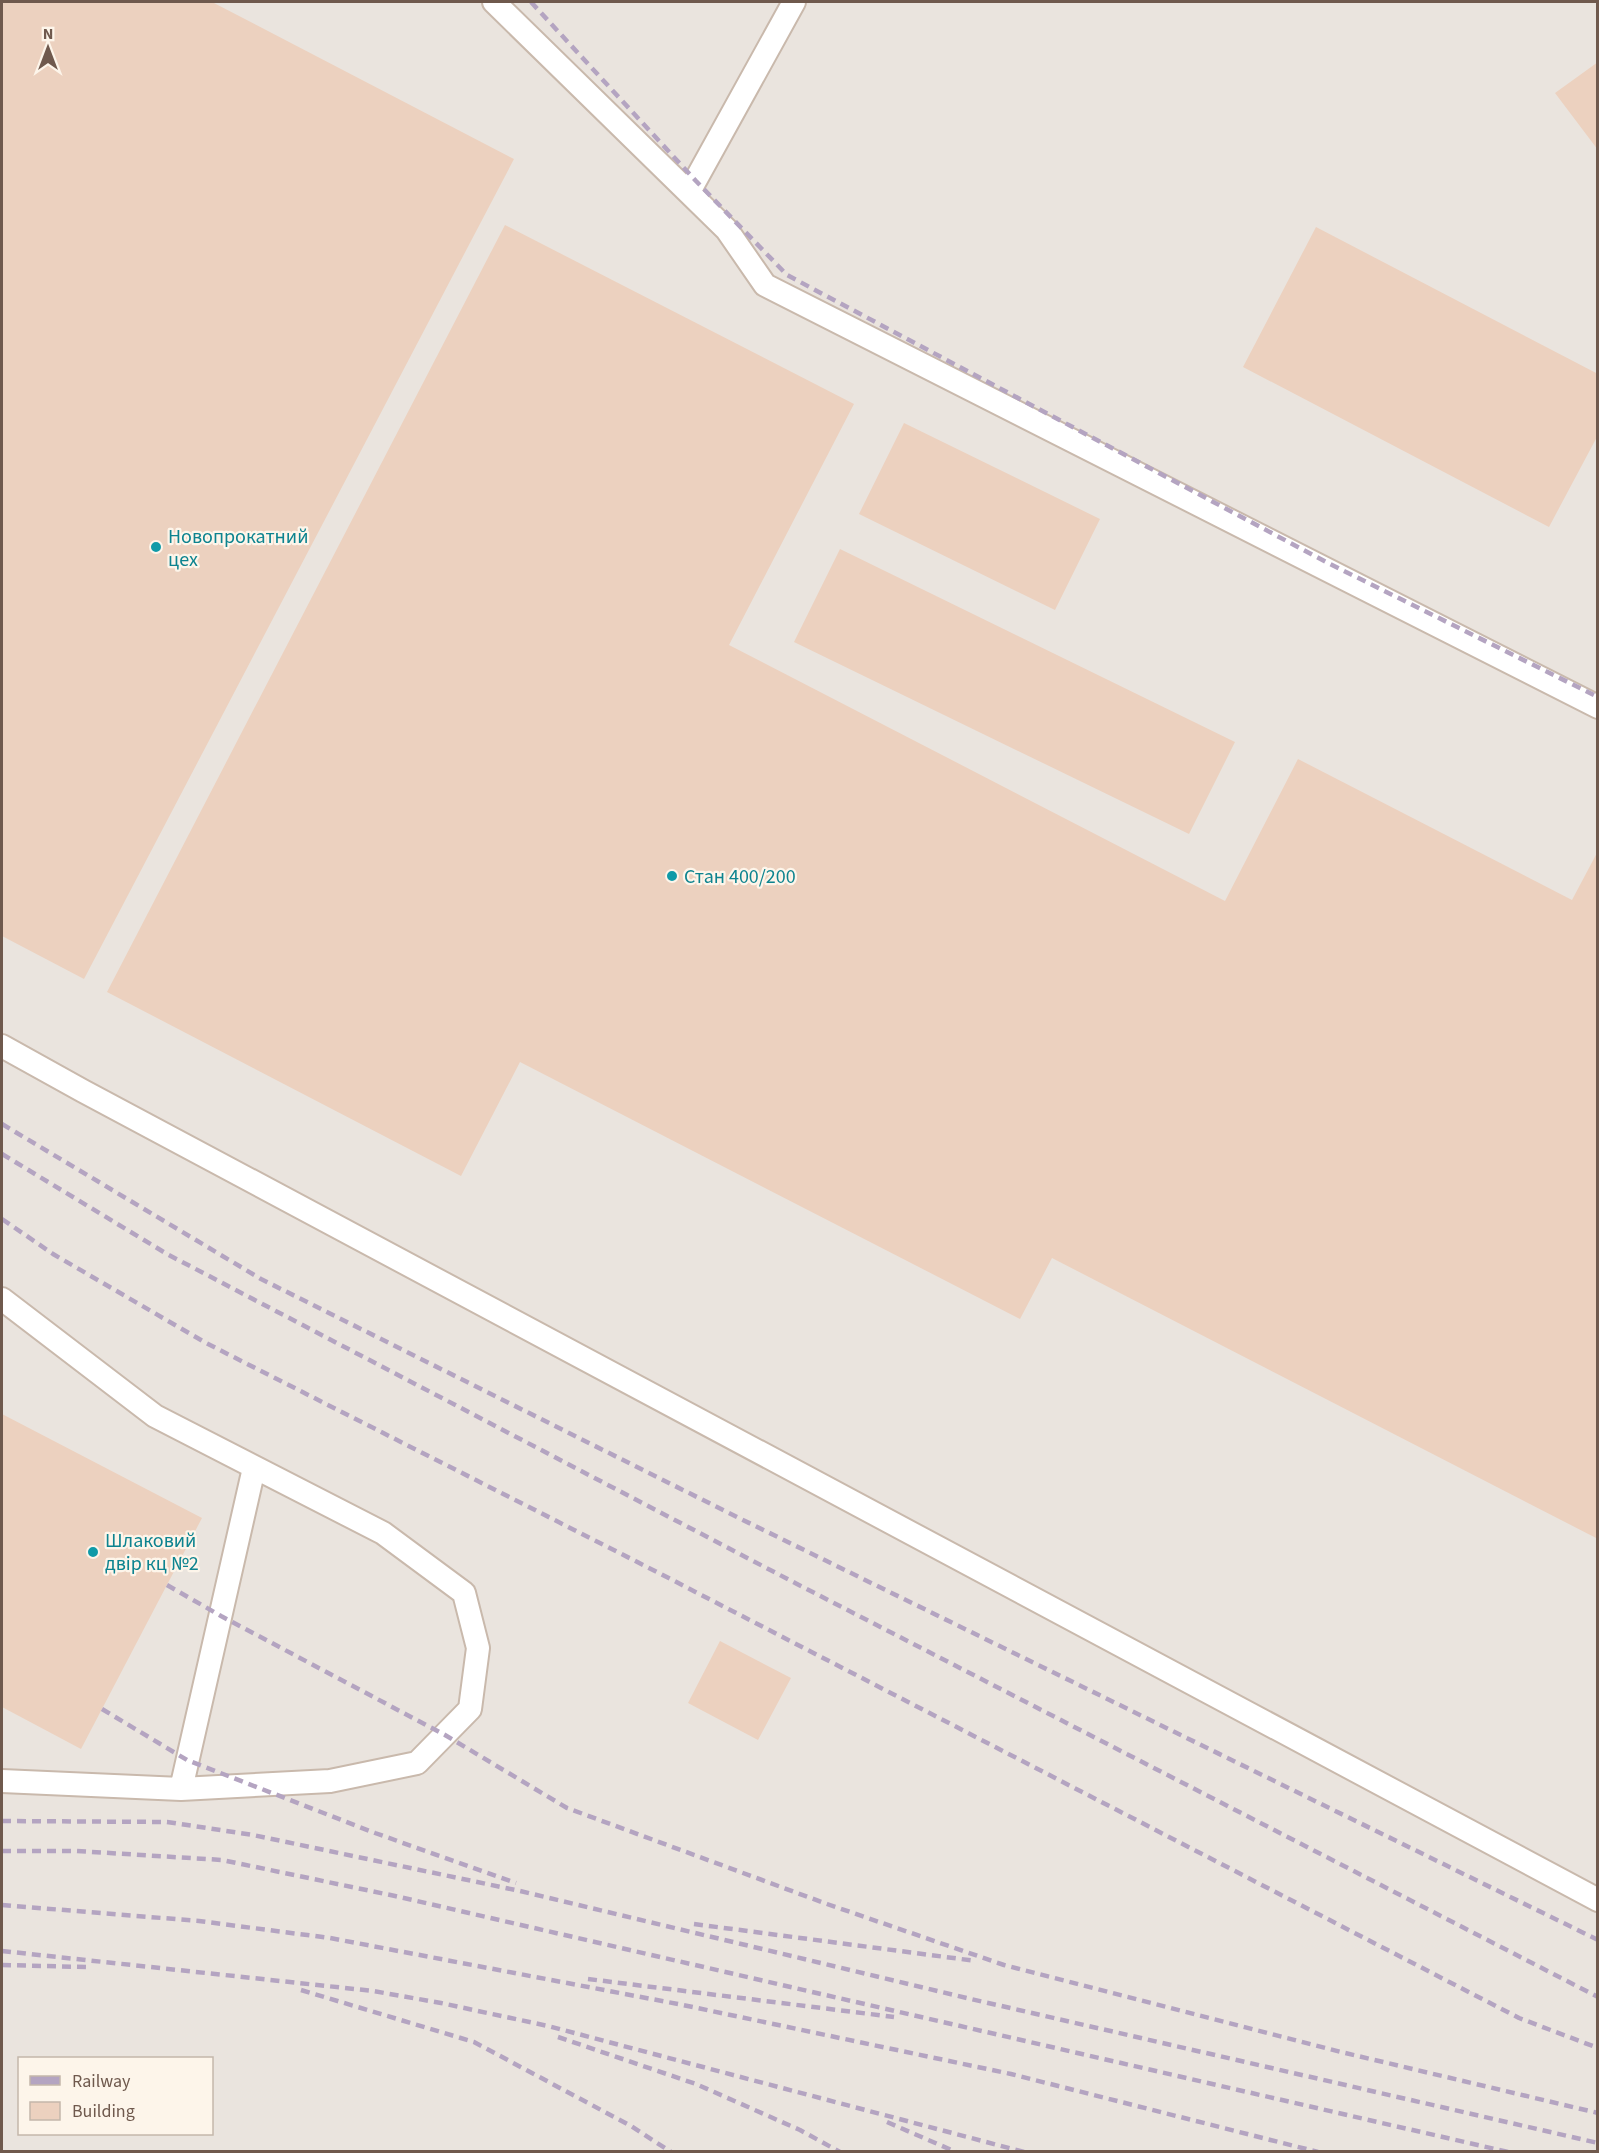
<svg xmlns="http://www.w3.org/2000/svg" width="1599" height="2153" font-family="'Source Sans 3',sans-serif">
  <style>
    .industrial { fill: #eae4de; fill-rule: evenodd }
    .building { fill: #ecd1bf }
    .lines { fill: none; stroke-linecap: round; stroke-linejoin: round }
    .service-casing { stroke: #c9b9ac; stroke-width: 26 }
    .service { stroke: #fff; stroke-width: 22 }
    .rail { stroke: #b4a4c1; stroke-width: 4.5; stroke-dasharray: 9 6; stroke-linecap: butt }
    .culture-dot { fill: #0f9aa8; stroke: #fdf5ea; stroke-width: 2 }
    .labels { text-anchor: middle; stroke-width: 4.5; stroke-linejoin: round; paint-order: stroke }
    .culture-label { font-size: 20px; fill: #0d838f; stroke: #fdf5ea; text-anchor: start }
  </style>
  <rect width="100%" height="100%" fill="#faf1e4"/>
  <!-- industrial -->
  <path class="industrial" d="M2 2H1597V2151L2 2152ZM20 2058H212V2134H20Z"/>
  <!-- building -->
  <path class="building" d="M2 2H212L514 159 84 979 2 936Z
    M1598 62V150L1555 93Z
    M505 225 854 404 729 645 1225 901 1298 759 1572 900 1598 851V1539L1052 1258 1020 1319 520 1062 461 1176 107 992Z
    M1316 227 1598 374V435L1549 527 1243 367Z
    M904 423 1100 519 1055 610 859 514Z
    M840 549 1235 742 1189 834 794 642Z
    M2 1414 202 1518 81 1749 2 1707Z
    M720 1641 791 1678 758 1740 688 1703Z"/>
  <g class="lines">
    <!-- service casing -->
    <g class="service-casing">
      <path id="service" d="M494 2 727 230 765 285 1598 707
        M689 192 794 2
        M2 1046 83 1091 1598 1900
        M2 1299 155 1416 383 1533 464 1593 478 1648 470 1709 417 1763 330 1781 181 1789 2 1781
        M181 1789 254 1468"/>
    </g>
    <!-- service -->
    <use href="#service" class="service"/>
    <!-- rail -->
    <path class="rail" d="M531 2 696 181 787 275 1328 563 1598 697
      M2 1124 261 1279 739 1518 1598 1940
      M2 1154 167 1254 797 1584 1598 1997
      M2 1219 53 1254 206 1343 655 1571 1519 2018 1598 2048
      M167 1585 221 1616 445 1735 567 1808 827 1904 1004 1965 1341 2052 1598 2113
      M102 1709 187 1760 375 1833 516 1883
      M2 1821 167 1822 253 1835 520 1891 971 1999 1598 2143
      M2 1851H77L222 1860 395 1896 1508 2152
      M2 1905 199 1921 330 1938 409 1953 683 2005 1011 2074 1318 2152
      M694 1924 976 1961
      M2 1951 373 1991 441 2003 548 2026 1024 2152
      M2 1965 86 1967
      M588 1979 894 2017
      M301 1990 474 2042 631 2126 671 2152
      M558 2037 696 2084 800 2130 840 2152
      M887 2122 956 2152"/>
  </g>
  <!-- markers -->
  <g class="culture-dot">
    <circle cx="156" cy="547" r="6"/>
    <circle cx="672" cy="876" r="6"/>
    <circle cx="93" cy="1552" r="6"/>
  </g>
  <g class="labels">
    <!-- culture labels -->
    <g class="culture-label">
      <text x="168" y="543">Новопрокатний<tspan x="168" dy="23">цех</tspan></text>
      <text x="684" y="883">Стан 400/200</text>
      <text x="105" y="1547">Шлаковий<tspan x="105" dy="23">двір кц №2</tspan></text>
    </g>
  </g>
  <!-- border -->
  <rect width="1599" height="2153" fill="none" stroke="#6f594d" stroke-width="6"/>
  <!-- legend -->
  <rect x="18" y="2057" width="195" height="78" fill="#fdf5ea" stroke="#c4b7ab" stroke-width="1.5"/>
  <rect x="30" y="2076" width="30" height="9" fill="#b4a4c1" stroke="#c4b7ab" stroke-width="1.5"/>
  <text x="72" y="2087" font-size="18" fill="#6f594d">Railway</text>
  <rect x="30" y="2102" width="30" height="18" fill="#ecd1bf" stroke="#c4b7ab" stroke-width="1.5"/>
  <text x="72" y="2117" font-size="18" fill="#6f594d">Building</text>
  <!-- north arrow -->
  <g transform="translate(48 48)" stroke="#fdf5ea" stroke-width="4.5" paint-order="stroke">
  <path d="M0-4.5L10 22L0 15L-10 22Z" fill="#6f594d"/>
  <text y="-9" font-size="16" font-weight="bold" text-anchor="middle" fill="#6f594d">N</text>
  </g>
</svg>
